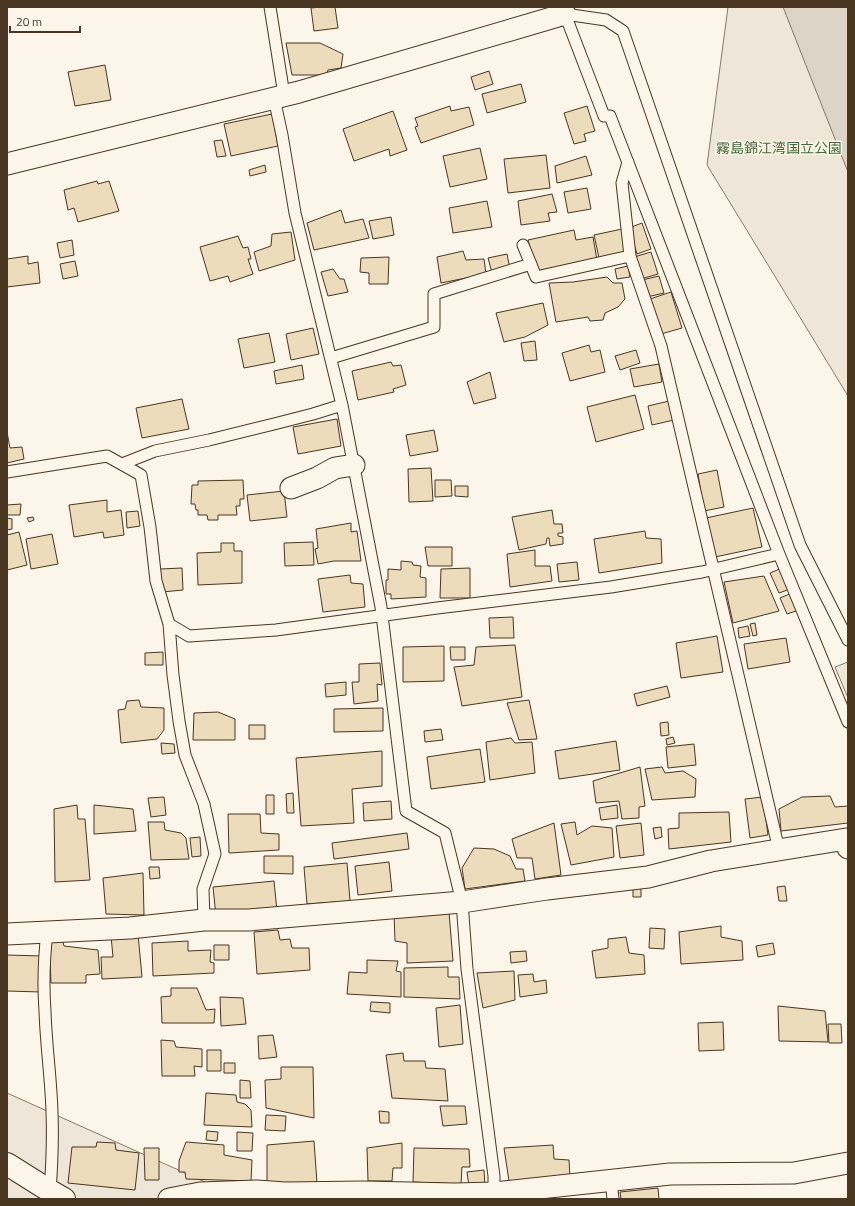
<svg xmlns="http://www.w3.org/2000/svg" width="855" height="1206" font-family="'Titillium Web','Noto Sans JP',sans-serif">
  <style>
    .green { fill: #ede6d9; stroke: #887966 }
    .parking { fill: #ede7d9; stroke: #887966 }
    .water { fill: #dcd4c6; stroke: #887966 }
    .building { fill: #ecdcbc; stroke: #4a3520 }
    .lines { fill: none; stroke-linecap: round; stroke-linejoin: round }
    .lane-casing { stroke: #4a3520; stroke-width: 13 }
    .street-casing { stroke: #4a3520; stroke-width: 23 }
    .highway-casing { stroke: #4a3520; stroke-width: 24 }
    .lane { stroke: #fbf6e9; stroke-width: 11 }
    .street { stroke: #fbf6e9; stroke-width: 21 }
    .highway { stroke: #fbf6e9; stroke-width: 22 }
    .labels { text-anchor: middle; stroke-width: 3; stroke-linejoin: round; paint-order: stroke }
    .park-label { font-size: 14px; fill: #436837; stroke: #fbf6e9 }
  </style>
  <rect width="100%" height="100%" fill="#fbf6e9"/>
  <!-- green -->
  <path class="green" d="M728 7H848V396L707 165Z
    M7 1093 243 1199H7Z"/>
  <!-- parking -->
  <path class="parking" d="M848 662V698L835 667Z"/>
  <!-- water -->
  <path class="water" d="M783 7H848V172Z"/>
  <!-- building -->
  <path class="building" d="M321 7H335L338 28 314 31 311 8Z
    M286 43H320L343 54 341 68 328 70 326 75H292Z
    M105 65 111 100 75 106 68 72Z
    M489 71 493 84 475 90 471 77Z
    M521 84 526 102 487 113 482 94Z
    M450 106 451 111 469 107 474 125 421 143 415 127 418 126 415 118Z
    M587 106 595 131 584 134 586 141 574 144 564 113Z
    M393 111 407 150 390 156 389 149 354 161 343 129Z
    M272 114 278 146 231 156 224 124Z
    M222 140 226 156 217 157 214 141Z
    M480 148 487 179 450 187 443 156Z
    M546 155 550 188 508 193 504 159Z
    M586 156 592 175 557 183 555 166Z
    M265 165 266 172 250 176 249 170Z
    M97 181 98 184 109 181 119 211 78 222 74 208 68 210 64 190Z
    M587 188 591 209 568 213 564 192Z
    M552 194 557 212 548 213 550 221 521 225 518 201Z
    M487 201 492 227 453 233 449 208Z
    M341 210 345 223 363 219 369 238 314 250 307 223Z
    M391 217 394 235 373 239 369 221Z
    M642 223 651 249 637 254 629 228Z
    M622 229 626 253 599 258 594 235Z
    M574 230 576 240 593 237 597 260 536 272 528 240Z
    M291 232 295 260 259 271 254 252 271 246 272 234Z
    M238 236 243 248 248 247 251 259H248L253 274 230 282 228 276 210 281 200 247Z
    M72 240 74 255 60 258 57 243Z
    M463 251 466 260 484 259 486 274 441 283 437 257Z
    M651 252 658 274 641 279 634 257Z
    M507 254 510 269 492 273 488 258Z
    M28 256V264L38 262 40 283 7 287V259Z
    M389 257 388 284H369V273L360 272 361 258Z
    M75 261 78 276 63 279 60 264Z
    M628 266 630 277 617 279 615 269Z
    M333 269 340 279H344L348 292 328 296 321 272Z
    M659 276 664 293 647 297 642 280Z
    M607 277 613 283H622L625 299 618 307 605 313 603 320 590 321 588 317 556 322 549 283 573 282Z
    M671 292 682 328 661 334 650 299Z
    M543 303 548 325 525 337 504 342 496 313Z
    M313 328 319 354 291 360 286 334Z
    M269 333 275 362 244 368 238 339Z
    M535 341 537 360 524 361 521 343Z
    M589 345 591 352 600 350 605 372 570 381 562 353Z
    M636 350 640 363 620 370 615 356Z
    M391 362 393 366 401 365 406 385 393 389 394 392 358 400 352 371Z
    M659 364 662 382 634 387 630 369Z
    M302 365 304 379 276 384 274 371Z
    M490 372 496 398 474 404 467 382Z
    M635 395 644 429 596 442 587 407Z
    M182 399 189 429 142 438 136 408Z
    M669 401 674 420 652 425 648 406Z
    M337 419 341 446 298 454 293 427Z
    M434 430 438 451 410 456 406 435Z
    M7 432 10 448 22 447 24 459 7 463Z
    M431 468 433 501 409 502 408 469Z
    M717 470 724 507 704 511 698 474Z
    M243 480 244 499H240V506H236L237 515H218V520H208L207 515H198V510H196L195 504H191L192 485H198V481Z
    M435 480H451L452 496 435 497Z
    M455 486H468V497L455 496Z
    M284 491 287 517 250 521 247 495Z
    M107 500V512L121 510 124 535 104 538 103 532 74 537 69 505Z
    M21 504 20 515H7V505Z
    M753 508 762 547 715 557 706 518Z
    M552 510 554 524H562L563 533H558V536L563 537V544L550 546 549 538H547L546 544 519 550 512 517Z
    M138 511 140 526 127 528 126 512Z
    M33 517 34 520 29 522 27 518Z
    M7 518 12 519V529L7 530Z
    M351 523V532L357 531 361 561H334L318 564 315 549 318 548 316 529Z
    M645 531 646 538 661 539 662 563 599 573 594 539Z
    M19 532 27 565 7 570V535Z
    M52 534 58 564 31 569 26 539Z
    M313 542 314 565 285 566 284 543Z
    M221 543H234V551H242V583L198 585 197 553 221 552Z
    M425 547H452V566H428Z
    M535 550V566H550L552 581 510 587 507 554Z
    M401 561 412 562 413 565 421 566 420 577 426 578V597L391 599V594H386V580H388V569L401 570Z
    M577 562 579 580 559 582 557 564Z
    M182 568 183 590 162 592 160 569Z
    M470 568V598H440L441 569Z
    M782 568 790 589 779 593 770 573Z
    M350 575 351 583 363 584 365 607 323 612 318 579Z
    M764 576 779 611 733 623 724 582Z
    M792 593 799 610 787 614 780 598Z
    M513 617 514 638H490L489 618Z
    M755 623 757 635 753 636 750 624Z
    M748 626 750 636 739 638 738 628Z
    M717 636 723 672 681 678 676 643Z
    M786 638 790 662 748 669 744 644Z
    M515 645 522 697 462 706 454 667 474 665 476 647Z
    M444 646V681L403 682V647Z
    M450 647H465V660H451Z
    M163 652V665H145V653Z
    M380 663 382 685 377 684 378 701 354 704 352 682H359V664Z
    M346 682V695L326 697 325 684Z
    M667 686 670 697 637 706 634 694Z
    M139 700 141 707 164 708V730L157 739 121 743 118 710 125 709 127 701Z
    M529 700 537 739 519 740 507 703Z
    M383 708V731L334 732V709Z
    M218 712 235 719V740H193L194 713Z
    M668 722 669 735 661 736 660 723Z
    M249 725H265V739H249Z
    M441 729 443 740 425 742 424 731Z
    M673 737 675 743 667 745 666 739Z
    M511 738 515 743 532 742 535 773 490 780 486 742Z
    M616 741 620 770 559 779 555 751Z
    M161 743 174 744 175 753 162 754Z
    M694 744 696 765 668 768 666 747Z
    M480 749 485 782 431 789 427 757Z
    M382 751V786L352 789 354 823 301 826 296 758Z
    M640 767 645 806 639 807V818L622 819 619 801 596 803 593 781Z
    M662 767 665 773 683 771 696 779 695 797 652 800 645 769Z
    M293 793 294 813H287L286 794Z
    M266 795H274V814H266Z
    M830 796 835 807 848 806V823L781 831 779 809 802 797Z
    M164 797 166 815 151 817 148 798Z
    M763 797 768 835 750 838 745 799Z
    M391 801 392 819 364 821 363 803Z
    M77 805 78 819H85L90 880 55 882 54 809Z
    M94 805 133 809 136 831 94 834Z
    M617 805 618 818 601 820 599 808Z
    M729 812 731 842 669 849 668 829 679 828V813Z
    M228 814H260L261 833 279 834V850L229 853Z
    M148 822H164L165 830 181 833 186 838 189 859 151 860Z
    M575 822 577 835 592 826 612 828 614 857 571 865 561 824Z
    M554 823 561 875 535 879 532 858H517L512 839Z
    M641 823 644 855 620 858 616 826Z
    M661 827 662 837 655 839 653 828Z
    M407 833 409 849 334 859 332 843Z
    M200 837 201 856 192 857 190 838Z
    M474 848 494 849 510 856 516 869H523L525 881 465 889 462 868Z
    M264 856H293V874L264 873Z
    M389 862 392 891 358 895 355 866Z
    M347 863 350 901 307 904 304 867Z
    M149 867H159L160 878 150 879Z
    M143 873 144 915 106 914 103 878Z
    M633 880H641V897H633Z
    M274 881 277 911 216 916 213 887Z
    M785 886 787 901H779L777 887Z
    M394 912H449L453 961 407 963V943L395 941Z
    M721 926V937L742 941 743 960 681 964 679 932Z
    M650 928 665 929 664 949 649 948Z
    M278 930 280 940 290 939 292 948H309L310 970 257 974 254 932Z
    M138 934 142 977 102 979 101 957H113L111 936Z
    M49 935 62 938 64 946 98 950 100 974 86 975V983H51Z
    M626 937 629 953 644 955 645 974 596 978 592 951 608 948V939Z
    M188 941V951L211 950 210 962 214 963V973L153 976 152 943Z
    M773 943 775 954 758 957 756 946Z
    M214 945H229V960H214Z
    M526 951 527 961 511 963 510 952Z
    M7 955 42 956 41 992 7 991Z
    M367 960 398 961 396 971 401 972V997L347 994 349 972 367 973Z
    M448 967V977H459L460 999 404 997V968Z
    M514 971 515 1000 483 1008 477 973Z
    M533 974 534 982 546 980 547 993 520 997 518 975Z
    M171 988H197L206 1010 215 1009 214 1023H162L161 997 171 996Z
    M220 997 243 998 246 1024 221 1026Z
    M371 1002 390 1003V1013L370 1011Z
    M460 1005 463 1044 439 1047 436 1008Z
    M778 1006 825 1011 828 1042 779 1041Z
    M723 1022 724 1050 699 1051 698 1023Z
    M828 1024H841L842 1043H829Z
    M273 1035 277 1057 259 1059 258 1036Z
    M161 1040 174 1041 176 1047 202 1049V1067L194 1066 195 1076H162Z
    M207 1050H221V1071H207Z
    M403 1053 404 1061H425L426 1068 445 1069 448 1101 392 1098 386 1055Z
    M224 1063H235V1073H224Z
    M281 1067H313L314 1118 266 1108 265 1080 281 1079Z
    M240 1080 250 1081 251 1098H240Z
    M206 1093 236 1095 237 1102 245 1104 251 1110 252 1127 204 1125Z
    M440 1106H465L467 1124 443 1126Z
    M379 1111 389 1112V1123H380Z
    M266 1115 286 1116 285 1131 265 1130Z
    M207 1131 218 1132 217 1141 206 1140Z
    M237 1132 253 1133 252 1151H237Z
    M314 1141 317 1183H267V1145Z
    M97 1142 115 1143 116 1150 139 1153 135 1190 68 1183 72 1147H96Z
    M186 1142 224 1145V1155L252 1160 251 1181 186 1179 185 1172H179V1161Z
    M402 1143V1168H393L392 1181H368L367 1148Z
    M553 1145 554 1159 569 1160 570 1177 509 1181 504 1148Z
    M144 1148H159V1180H145Z
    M414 1148 469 1149 470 1167H462L461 1184 413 1182Z
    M484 1170 485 1187 469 1186 467 1172Z
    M658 1188 659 1199H621L620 1192Z"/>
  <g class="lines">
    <!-- lane casing -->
    <g class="lane-casing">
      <path id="lane" d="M270 7 284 95
        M563 9 604 116H610L779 554 848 722
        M565 14 606 20 623 31 800 545 848 640
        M274 98 282 135 295 213 342 405 381 607 406 811 445 833 462 902 467 969 494 1176V1193
        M628 162 622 183 630 256 661 346 779 850
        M523 245 536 277 630 256
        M331 358 434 327V294L531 264
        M122 464 155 451 209 440 274 424 313 414 342 405
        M7 472 107 456 141 475 150 527 156 581 169 624 189 636 276 630 437 608 611 587 702 572 779 554
        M169 624 173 675 179 721 185 755 204 804 215 854 203 889 204 920
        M47 932C44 958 43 984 45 1011 46 1045 51 1078 52 1112 53 1139 52 1165 50 1191
        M611 1180 613 1199"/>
    </g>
    <!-- street casing -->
    <g class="street-casing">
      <path id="street" d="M7 164 299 92 565 14
        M291 488 317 478 335 468 354 465
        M7 934 130 928 204 920H249L462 902 547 889 648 877 711 861 846 839 848 848
        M169 1199 200 1193 257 1191 285 1193 363 1192 455 1194 494 1193 670 1174 794 1173 848 1163"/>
    </g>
    <!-- highway casing -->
    <g class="highway-casing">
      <path id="highway" d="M7 1164 50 1191 64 1199"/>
    </g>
    <!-- lane -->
    <use href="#lane" class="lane"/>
    <!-- street -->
    <use href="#street" class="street"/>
    <!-- highway -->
    <use href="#highway" class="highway"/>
  </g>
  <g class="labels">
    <!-- park labels -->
    <g class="park-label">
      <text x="779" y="153">霧島錦江湾国立公園</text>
    </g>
  </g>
  <!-- border -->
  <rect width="855" height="1206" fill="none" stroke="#4a3520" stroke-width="16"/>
  <!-- scale -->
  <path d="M10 26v6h70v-6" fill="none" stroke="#4a3520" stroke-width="2"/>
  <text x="16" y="26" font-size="12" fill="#4a3520" stroke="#fbf6e9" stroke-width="3" paint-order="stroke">20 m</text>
</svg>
